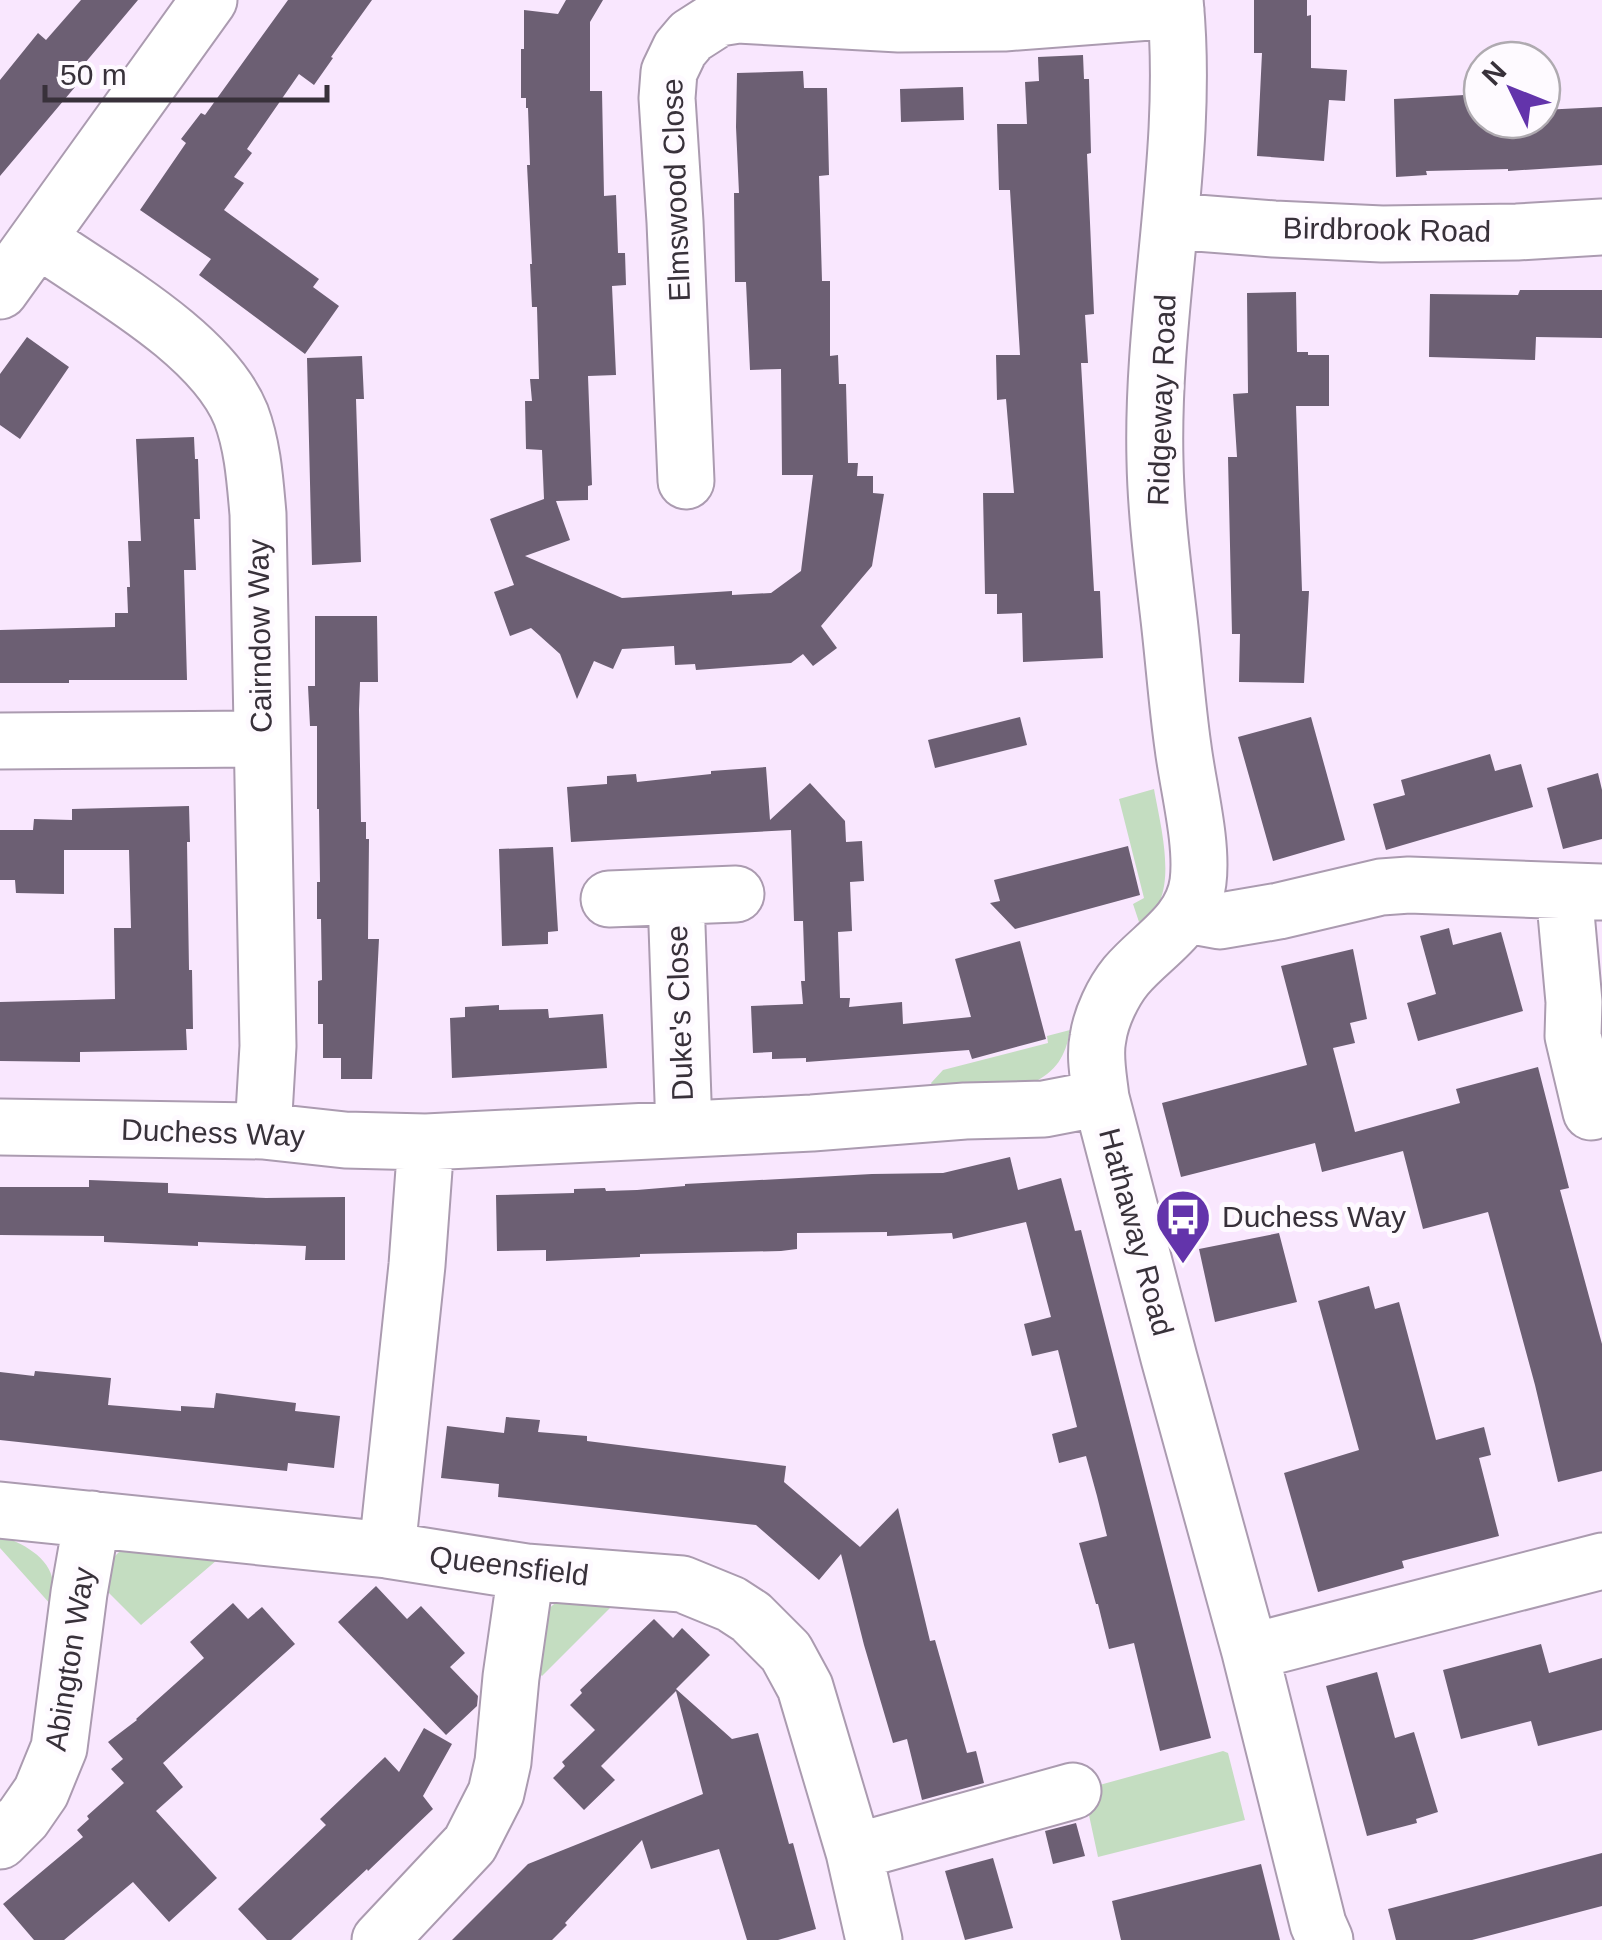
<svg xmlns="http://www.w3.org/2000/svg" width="1602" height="1940" font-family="Helvetica,sans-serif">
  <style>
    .green { fill: #c4ddc1 }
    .building { fill: #6c5f73 }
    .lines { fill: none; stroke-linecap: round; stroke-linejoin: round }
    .minor-casing { stroke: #ab9bb0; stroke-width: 59 }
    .minor { stroke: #fff; stroke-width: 55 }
    .labels { text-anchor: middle; stroke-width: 10; stroke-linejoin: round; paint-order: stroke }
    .street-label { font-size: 30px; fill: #38313a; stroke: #fefaff }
    .poi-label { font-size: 30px; fill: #38313a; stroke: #fefaff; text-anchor: start }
  </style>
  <rect width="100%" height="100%" fill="#f9e7fe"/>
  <!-- green -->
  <path class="green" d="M1154 789C1160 825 1183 904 1139 922L1133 904 1144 898 1119 799Z
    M1070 1030C1066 1056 1056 1072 1032 1083L935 1090 931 1083 943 1070 1048 1043 1047 1036Z
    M0 1536C21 1542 50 1557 53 1582 54 1590 53 1598 52 1606L0 1548Z
    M122 1549 217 1560 141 1625 104 1588 113 1558Z
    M561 1598 613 1605 542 1676 535 1669 538 1618Z
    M1223 1751 1228 1753 1245 1820 1098 1857 1084 1792 1085 1789Z"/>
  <!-- building -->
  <path class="building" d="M81 0H138L69 82 75 87 0 176V80L38 33 46 40Z
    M288 0H372L331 57 333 58 314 85 299 74 247 149 252 153 234 177 244 183 224 210 319 279 313 287 339 306 305 354 199 275 211 259 140 210 186 143 181 139 201 113 205 115Z
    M566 0H603L590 22V91H602L604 196 616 195 618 253H625L626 285 612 286 616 375 588 376 592 485 588 486V500L556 501 570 540 525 556 622 598 732 591V595L771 593 801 571 813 475H782L781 369 750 370 746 282H735L734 193H739L736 127 737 73 803 71 804 88H827L829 175 819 176 822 281H830V356L838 355 839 384H846L848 463H858L857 476H873V493L884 494 872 566 821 626 837 648 813 666 803 654 791 663 696 670 695 664 675 665 674 646 622 649 613 669 594 661 577 699 560 654 531 628 510 636 494 592 514 585 490 519 544 499 542 450 526 449 525 401H532L530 379H539L537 307H532L530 264H532L527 165H530L528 108H526V98H521V49H524V10L558 14Z
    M1254 0H1307V16L1311 15V68L1347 70 1345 101 1329 100 1324 161 1257 156 1262 53H1254Z
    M1083 55 1084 79H1089L1091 153 1087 154 1094 314 1085 315 1088 363H1081L1094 591H1100L1103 658 1023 662 1022 613 997 614V594H985L983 493H1014L1006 399 997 400 996 355H1020L1010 190H999L997 124H1027L1025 82 1039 81 1038 57Z
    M963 87 964 120 901 122 900 89Z
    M1482 94V120H1542V110L1602 107V165L1508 171V169L1426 171 1427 175 1396 177 1394 99Z
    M1520 290H1602V338L1536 337 1535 360 1429 357 1430 294 1518 295Z
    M1296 292 1297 352H1308V355H1329V406H1296L1302 591H1309L1304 683 1239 682 1240 634H1232L1228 457H1237L1233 394 1248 393 1247 293Z
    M27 337 69 367 20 439 0 425V374Z
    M362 356 364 399H356L361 562 312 565 307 358Z
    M194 437 195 459H198L200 519H194L196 570H184L187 680H69V683H0V630L115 627V613H128L127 587H130L128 541H141L136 439Z
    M315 616H377L378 682H360L359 710 361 822H366V839H369L368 939H379L372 1079H341V1058H323V1024H318V981L322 980 321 919H317V882H320L319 809H317V726H310L308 686H315Z
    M1020 717 1027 745 935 768 928 740Z
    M1311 717 1345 840 1273 861 1238 737Z
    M1490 754 1495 771 1521 764 1533 807 1386 850 1373 804 1405 795 1401 780Z
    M766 767 770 820 810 783 845 821 846 842 862 841 864 881 850 882 852 931 838 932 840 998H850L849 1007 902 1002 903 1024 971 1017 955 959 1020 941 1046 1039 972 1059 969 1050 806 1062V1058L772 1059V1052L753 1053 751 1006 803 1004 801 981H805L803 921H794L791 830 571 842 567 787 607 784V776L636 774 637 782 711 774V771Z
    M1598 773 1602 790V839L1563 849 1547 788Z
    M189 806 190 842H187L189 970H192L193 1029H186L187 1050 80 1052V1062L0 1061V1002L115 999 114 928H131L129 850H64V894L16 893 15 880H0V830H33L34 819 72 820V809Z
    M1128 846 1140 895 1015 929 990 903 1000 901 994 880Z
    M553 847 558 931 548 932V944L502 946 499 849Z
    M1449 928 1453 945 1501 932 1523 1011 1418 1041 1407 1003 1436 994 1420 936Z
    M1353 949 1367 1019 1350 1023 1355 1043 1333 1048 1355 1132 1460 1103 1456 1089 1538 1067 1569 1188 1560 1190 1602 1344V1471L1558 1482 1535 1385 1488 1212 1423 1229 1403 1151 1322 1172 1315 1143 1181 1177 1162 1103 1307 1065 1281 966Z
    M499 1005V1010L548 1009 549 1018 603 1014 607 1068 452 1078 450 1018 465 1017V1007Z
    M1010 1157 1018 1190 1061 1178 1075 1231 1081 1230 1211 1738 1160 1751 1134 1643 1109 1649 1098 1604H1096L1079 1543 1107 1536 1097 1496 1086 1456 1059 1463 1052 1434 1077 1427 1058 1350 1032 1356 1024 1324 1051 1317 1026 1222 953 1239 952 1233 887 1236V1232L797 1233V1249L781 1251 640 1254V1257L546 1261V1250L497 1251 496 1195 574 1193V1189L605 1188 606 1191 637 1190 685 1186V1184L872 1174 943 1173Z
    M89 1180 168 1183V1193L266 1198 345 1197V1260H305L306 1246 198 1242V1246L104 1242V1236L0 1235V1187H89Z
    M1279 1233 1297 1302 1215 1322 1199 1249Z
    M1369 1286 1375 1309 1399 1302 1436 1440 1484 1427 1491 1455 1479 1458 1499 1536 1402 1561 1404 1568 1318 1592 1284 1473 1359 1450 1318 1301Z
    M35 1371 111 1378 108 1405 181 1411V1406L214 1408 216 1393 296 1403 295 1411 340 1416 334 1468 288 1463 287 1471 0 1440V1372L34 1376Z
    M506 1417 540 1420 538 1432 587 1436V1441L786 1466 784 1482 860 1547 898 1508 930 1641 935 1640 967 1753 976 1751 984 1783 922 1800 907 1739 893 1743 864 1645 841 1554 819 1580 756 1525 498 1497 499 1484 441 1478 447 1426 504 1433Z
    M376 1586 407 1619 421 1606 465 1653 450 1667 478 1696 477 1706 446 1735 338 1622Z
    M233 1603 248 1619 262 1607 295 1644 163 1763 183 1787 156 1811 217 1878 169 1922 133 1882 64 1940H34L3 1904 83 1837 77 1830 89 1819 87 1816 124 1783 111 1769 123 1759 108 1742 137 1720 136 1719 204 1658 190 1642Z
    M654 1619 673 1638 682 1628 710 1655 676 1689 732 1739 758 1733 789 1844 793 1843 816 1929 778 1940H747L719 1849 651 1869 642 1840 565 1923 567 1925 552 1940H452L528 1864 703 1794 676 1691 601 1766 615 1780 584 1810 553 1778 565 1766 562 1762 595 1730 570 1705 582 1693 580 1690Z
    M1541 1644 1549 1673 1602 1658V1730L1538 1746 1531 1721 1461 1739 1443 1670Z
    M1377 1672 1395 1738 1414 1732 1438 1812 1416 1819 1417 1823 1367 1836 1326 1686Z
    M424 1728 452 1744 423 1796 433 1809 368 1871 367 1869 291 1940H267L238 1909 326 1825 320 1819 385 1757 399 1772Z
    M1076 1823 1085 1856 1053 1864 1045 1831Z
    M1602 1853V1906L1472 1940H1396L1388 1909Z
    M993 1858 1013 1928 965 1940 945 1871Z
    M1261 1864 1280 1940H1121L1112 1901Z"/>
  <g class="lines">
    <!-- minor casing -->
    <g class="minor-casing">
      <path id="minor" d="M1175 0C1190 154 1151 307 1155 461 1156 514 1163 567 1169 619 1174 662 1177 705 1183 747 1188 787 1203 843 1198 882 1192 926 1152 945 1126 976 1113 992 1101 1017 1098 1038 1094 1057 1099 1079 1101 1098L1169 1358 1250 1652 1318 1924 1325 1940
        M1171 221 1274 229 1382 234 1517 232 1602 227
        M38 239C101 283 212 343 241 415 253 447 255 481 258 514L268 1046 263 1131
        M0 291 209 0
        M686 481 675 222 667 98 669 72 680 49 691 36 719 18 738 15 899 24 1004 23 1176 10
        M0 741 262 739
        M1564 891 1574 1002 1573 1036 1591 1112
        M676 897 684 1129
        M609 899 736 894
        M1187 915 1220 921 1279 911 1381 887 1409 885 1602 892
        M0 1127 263 1131 345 1140 426 1142 812 1123 965 1111 1044 1109 1101 1098
        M0 1510 387 1550 526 1572 682 1584 731 1604 751 1617 786 1652 805 1687 854 1852 874 1940
        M387 1550 417 1265 426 1142
        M1250 1652 1602 1561
        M0 1841 23 1818 41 1792 59 1748 79 1593 92 1519
        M854 1852 1073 1791
        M380 1940 470 1844 496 1793 503 1762 511 1677 526 1572"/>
    </g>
    <!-- minor -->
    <use href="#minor" class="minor"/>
  </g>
  <!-- icons -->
  <defs>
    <g id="bus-pin" transform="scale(2.875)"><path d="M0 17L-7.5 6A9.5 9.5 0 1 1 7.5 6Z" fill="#6334ab" stroke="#fefaff"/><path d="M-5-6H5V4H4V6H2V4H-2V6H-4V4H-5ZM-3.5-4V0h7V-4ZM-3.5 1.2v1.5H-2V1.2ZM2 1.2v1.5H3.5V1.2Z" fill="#fff"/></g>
  </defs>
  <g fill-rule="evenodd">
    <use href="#bus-pin" x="1183" y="1217"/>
  </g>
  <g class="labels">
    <!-- street labels -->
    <g class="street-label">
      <text transform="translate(676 190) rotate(-92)" y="10">Elmswood Close</text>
      <text transform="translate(1387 230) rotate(1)" y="10">Birdbrook Road</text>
      <text transform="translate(1162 400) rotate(-88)" y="10">Ridgeway Road</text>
      <text transform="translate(260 636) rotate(-91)" y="10">Cairndow Way</text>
      <text transform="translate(680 1013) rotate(-92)" y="10">Duke's Close</text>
      <text transform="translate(213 1133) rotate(2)" y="10">Duchess Way</text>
      <text transform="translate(1136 1232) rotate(75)" y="10">Hathaway Road</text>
      <text transform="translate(509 1566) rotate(7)" y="10">Queensfield</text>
      <text transform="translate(70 1659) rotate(-81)" y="10">Abington Way</text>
    </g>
    <!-- poi labels -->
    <g class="poi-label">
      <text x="1222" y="1227">Duchess Way</text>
    </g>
  </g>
  <!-- north arrow -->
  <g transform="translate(1512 90) rotate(313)"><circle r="48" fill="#fefaff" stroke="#afaab0" stroke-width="2.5"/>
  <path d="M0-8L18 38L0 25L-18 38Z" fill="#6334ab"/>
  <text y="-15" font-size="28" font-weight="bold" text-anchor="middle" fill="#38313a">N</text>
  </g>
  <!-- scale -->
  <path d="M45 85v15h282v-15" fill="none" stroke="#38313a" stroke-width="5"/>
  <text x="60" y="85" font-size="30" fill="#38313a" stroke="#fefaff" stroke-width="8" paint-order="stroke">50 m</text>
</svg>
